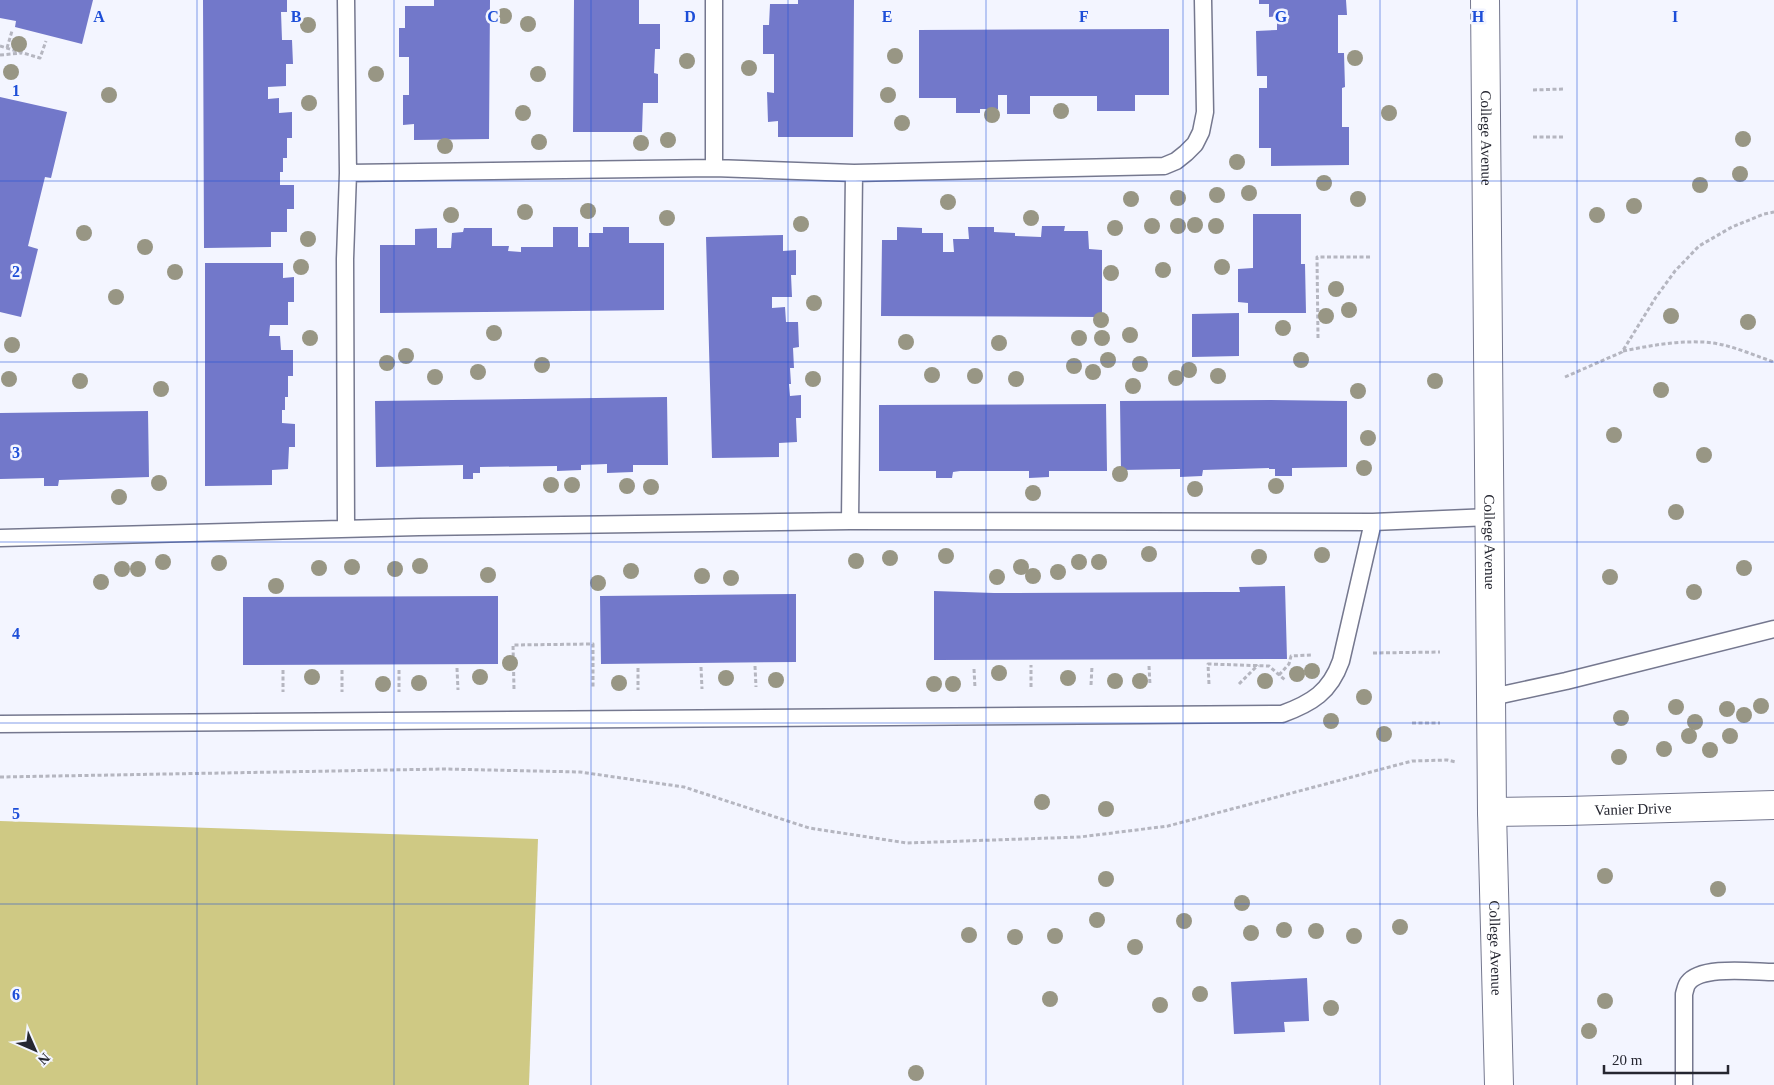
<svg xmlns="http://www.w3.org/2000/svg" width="1774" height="1085" font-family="'Times New Roman',serif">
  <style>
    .green { fill: #cfc984 }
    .building { fill: #7278ca }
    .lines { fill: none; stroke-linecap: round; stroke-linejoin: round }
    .service-casing { stroke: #75788f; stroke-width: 19 }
    .minor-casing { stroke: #75788f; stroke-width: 30 }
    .secondary-casing { stroke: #75788f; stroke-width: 30 }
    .path { stroke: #b5b6c0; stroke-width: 3; stroke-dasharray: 4 2.5; stroke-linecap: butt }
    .service { stroke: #fff; stroke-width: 16 }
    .minor { stroke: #fff; stroke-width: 28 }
    .secondary { stroke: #fff; stroke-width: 28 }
    .tree { fill: #989684 }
    .grid { fill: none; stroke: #1d4ed8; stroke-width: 1; stroke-opacity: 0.55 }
    .labels { text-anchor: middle; stroke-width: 5; stroke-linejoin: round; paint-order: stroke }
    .street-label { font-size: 15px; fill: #252630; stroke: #f3f5ff }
    .grid-label { font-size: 16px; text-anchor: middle; font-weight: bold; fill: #1d4ed8; stroke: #f3f5ff; stroke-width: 5; stroke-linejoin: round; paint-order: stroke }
  </style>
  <rect width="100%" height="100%" fill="#f3f5ff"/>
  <!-- green -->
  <path class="green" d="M0 821 538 839 529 1085H0Z"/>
  <!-- building -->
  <path class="building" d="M0 0H93L82 44 15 27 16 21 0 18Z
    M203 0H287V12H281L282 40H292L293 64H286V86L268 87V99L279 98V113L292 112V138H287V158H283V172H280V185H294V209H287V232H271V247L204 248Z
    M434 0H490L489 139 414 140V124L403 125V95H409V57H399V28H405V6H434Z
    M574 0H639V24H660V49H655L654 73 658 74V103H643L642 132H573Z
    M798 0H854L853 137H778V121L768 122 767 92 774 93V54H763V25H769L770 4H798Z
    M1259 0H1346L1347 15H1338V53H1344L1345 87 1342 88V127H1349V165L1271 166V148H1259V88H1267V76H1257L1256 31 1277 30V16L1269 17V4H1259Z
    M1169 29V95H1135V111H1097V96H1030V114H1007V95H998V109H980V113H956V98H919V30Z
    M0 97 67 112 51 178 45 177 28 246 38 249 21 317 0 312Z
    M1253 214H1301V264H1305L1306 313H1248V303L1238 302V269L1253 268Z
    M1042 226H1065L1064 231H1088L1089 249 1102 250V317L881 316 882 240H897V227L922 228V233H943V252H954L953 239H969L968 227H994V232L1015 233V236L1041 237Z
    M553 227H578V247H589V233H603V227H629V243H664V310L380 313V245H415V229L437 228V248H451L452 233 463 232 464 228H492V246H509L508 251 521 252V247H553Z
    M783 235V251L796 250V275H791L792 297H772V308L785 307 786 322H798L799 347 793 348 794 368H790L791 384H789L790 396 801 395V418H796L797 442 779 443V457L712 458 706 237Z
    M205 263H283V278L294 277V302H288V325H270L269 336H280L281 350H293V376H288V397H285V410H282V423L295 424V447H289L288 469 272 470V485L205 486Z
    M1239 313V356L1192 357V314Z
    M667 397 668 465H633V472L607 473V464L581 465V470L557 471V466L480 467V473H473V479H463V465L376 467 375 401Z
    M1271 400 1347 401V467L1292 468V476H1275V469H1269V468L1203 470 1202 476 1180 477V469L1121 470 1120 401Z
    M1106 404 1107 471H1049V477L1029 478V471H960L953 472 952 478H936V471H879V405Z
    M148 411 149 477 59 480 58 486H44V478L0 479V413Z
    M1285 586 1287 659 934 660V591L994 593 1209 592H1240L1239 587Z
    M796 594V662L601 664 600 596Z
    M498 596V664L243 665V597Z
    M1307 978 1309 1021 1284 1022 1285 1032 1234 1034 1231 982Z"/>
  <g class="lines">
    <!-- service casing -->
    <g class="service-casing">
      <path id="service" d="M346 0 348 173 345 259 346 528
        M714 168V0
        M348 173 714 168 854 173 1164 166 1176 161 1186 153 1195 144 1201 132 1205 112 1203 0
        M850 521 854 173
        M0 538 419 527 850 521 1373 522 1490 517
        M1492 697 1566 681 1774 629
        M0 724 1282 714C1312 703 1330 692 1341 661L1373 522
        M1684 1085V994C1685 991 1686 985 1688 983 1701 965 1754 972 1774 972"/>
    </g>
    <!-- minor casing -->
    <g class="minor-casing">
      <g id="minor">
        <path id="s1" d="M1492 812 1567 811 1774 805"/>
      </g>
    </g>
    <!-- secondary casing -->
    <g class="secondary-casing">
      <g id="secondary">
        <path id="s2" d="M1485 0 1492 812 1499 1085"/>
      </g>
    </g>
    <!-- path -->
    <path class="path" d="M0 46 40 58 46 41
      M7 48 12 31
      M0 55 22 53
      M1533 90 1563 89
      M1533 137H1563
      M1318 338 1317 257H1370
      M1623 351C1649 346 1674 341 1700 342 1725 342 1750 354 1774 362
      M1565 377 1622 352 1656 297 1675 271 1699 246 1732 227 1764 214 1774 212
      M1373 653 1440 652
      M755 666 756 687
      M1149 666 1150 685
      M701 667 702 689
      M457 668 458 690
      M638 668V690
      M974 669 975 688
      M283 670V692
      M342 670V692
      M399 670V692
      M1279 675 1289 664 1291 656 1312 655
      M1209 684 1208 664 1269 666 1285 680
      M1239 684 1258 665
      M1091 685 1092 666
      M1031 687V665
      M514 689 513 645 593 644V689
      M1412 723H1440
      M0 777 444 769 580 772 684 787 809 828 907 843 1080 837 1168 826 1412 761 1447 760 1456 762"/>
    <!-- service -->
    <use href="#service" class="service"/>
    <!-- minor -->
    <use href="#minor" class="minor"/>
    <!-- secondary -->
    <use href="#secondary" class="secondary"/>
  </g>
  <!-- trees -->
  <g class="tree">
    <circle cx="504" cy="16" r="8"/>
    <circle cx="528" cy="24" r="8"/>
    <circle cx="308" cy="25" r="8"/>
    <circle cx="19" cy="44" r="8"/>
    <circle cx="895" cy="56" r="8"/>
    <circle cx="1355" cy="58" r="8"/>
    <circle cx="687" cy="61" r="8"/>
    <circle cx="749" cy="68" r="8"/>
    <circle cx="11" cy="72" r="8"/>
    <circle cx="376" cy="74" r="8"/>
    <circle cx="538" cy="74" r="8"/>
    <circle cx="109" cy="95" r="8"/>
    <circle cx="888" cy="95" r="8"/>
    <circle cx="309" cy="103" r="8"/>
    <circle cx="1061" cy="111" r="8"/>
    <circle cx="523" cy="113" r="8"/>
    <circle cx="1389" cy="113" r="8"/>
    <circle cx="992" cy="115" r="8"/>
    <circle cx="902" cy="123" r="8"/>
    <circle cx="1743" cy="139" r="8"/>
    <circle cx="668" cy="140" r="8"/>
    <circle cx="539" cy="142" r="8"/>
    <circle cx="641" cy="143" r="8"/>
    <circle cx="445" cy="146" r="8"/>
    <circle cx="1237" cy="162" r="8"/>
    <circle cx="1740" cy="174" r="8"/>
    <circle cx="1324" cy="183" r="8"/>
    <circle cx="1700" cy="185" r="8"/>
    <circle cx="1249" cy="193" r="8"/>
    <circle cx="1217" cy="195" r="8"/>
    <circle cx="1178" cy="198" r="8"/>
    <circle cx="1131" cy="199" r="8"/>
    <circle cx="1358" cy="199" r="8"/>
    <circle cx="948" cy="202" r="8"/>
    <circle cx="1634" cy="206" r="8"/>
    <circle cx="588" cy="211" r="8"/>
    <circle cx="525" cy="212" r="8"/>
    <circle cx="451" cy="215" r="8"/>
    <circle cx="1597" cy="215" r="8"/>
    <circle cx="667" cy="218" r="8"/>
    <circle cx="1031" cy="218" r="8"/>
    <circle cx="801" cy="224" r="8"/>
    <circle cx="1195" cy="225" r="8"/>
    <circle cx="1152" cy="226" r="8"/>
    <circle cx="1178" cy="226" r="8"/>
    <circle cx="1216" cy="226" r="8"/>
    <circle cx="1115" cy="228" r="8"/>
    <circle cx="84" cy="233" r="8"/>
    <circle cx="308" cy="239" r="8"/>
    <circle cx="145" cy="247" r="8"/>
    <circle cx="301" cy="267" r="8"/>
    <circle cx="1222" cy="267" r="8"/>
    <circle cx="1163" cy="270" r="8"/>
    <circle cx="175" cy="272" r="8"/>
    <circle cx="1111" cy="273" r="8"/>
    <circle cx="1336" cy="289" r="8"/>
    <circle cx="116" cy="297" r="8"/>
    <circle cx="814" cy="303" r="8"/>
    <circle cx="1349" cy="310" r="8"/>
    <circle cx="1326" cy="316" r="8"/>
    <circle cx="1671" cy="316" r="8"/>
    <circle cx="1101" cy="320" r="8"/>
    <circle cx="1748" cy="322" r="8"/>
    <circle cx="1283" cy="328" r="8"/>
    <circle cx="494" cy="333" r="8"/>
    <circle cx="1130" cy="335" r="8"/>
    <circle cx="310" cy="338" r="8"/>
    <circle cx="1079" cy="338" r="8"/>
    <circle cx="1102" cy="338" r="8"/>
    <circle cx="906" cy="342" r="8"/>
    <circle cx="999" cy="343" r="8"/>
    <circle cx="12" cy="345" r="8"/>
    <circle cx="406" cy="356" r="8"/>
    <circle cx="1108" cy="360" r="8"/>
    <circle cx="1301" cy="360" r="8"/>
    <circle cx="387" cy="363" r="8"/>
    <circle cx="1140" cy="364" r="8"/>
    <circle cx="542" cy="365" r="8"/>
    <circle cx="1074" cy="366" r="8"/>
    <circle cx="1189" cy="370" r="8"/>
    <circle cx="478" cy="372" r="8"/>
    <circle cx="1093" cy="372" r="8"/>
    <circle cx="932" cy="375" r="8"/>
    <circle cx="975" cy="376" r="8"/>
    <circle cx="1218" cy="376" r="8"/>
    <circle cx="435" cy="377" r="8"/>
    <circle cx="1176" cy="378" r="8"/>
    <circle cx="9" cy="379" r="8"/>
    <circle cx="813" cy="379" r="8"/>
    <circle cx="1016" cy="379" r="8"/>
    <circle cx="80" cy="381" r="8"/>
    <circle cx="1435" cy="381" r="8"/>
    <circle cx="1133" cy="386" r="8"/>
    <circle cx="161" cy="389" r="8"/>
    <circle cx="1661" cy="390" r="8"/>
    <circle cx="1358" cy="391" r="8"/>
    <circle cx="1614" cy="435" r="8"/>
    <circle cx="1368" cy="438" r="8"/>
    <circle cx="1704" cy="455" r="8"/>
    <circle cx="1364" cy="468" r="8"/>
    <circle cx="1120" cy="474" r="8"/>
    <circle cx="159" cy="483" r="8"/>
    <circle cx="551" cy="485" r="8"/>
    <circle cx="572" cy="485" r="8"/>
    <circle cx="627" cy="486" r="8"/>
    <circle cx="1276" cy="486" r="8"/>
    <circle cx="651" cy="487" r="8"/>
    <circle cx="1195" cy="489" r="8"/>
    <circle cx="1033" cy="493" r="8"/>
    <circle cx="119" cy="497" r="8"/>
    <circle cx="1676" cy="512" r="8"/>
    <circle cx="1149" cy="554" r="8"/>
    <circle cx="1322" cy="555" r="8"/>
    <circle cx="946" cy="556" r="8"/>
    <circle cx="1259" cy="557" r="8"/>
    <circle cx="890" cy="558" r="8"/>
    <circle cx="856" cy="561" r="8"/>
    <circle cx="163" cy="562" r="8"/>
    <circle cx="1079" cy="562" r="8"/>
    <circle cx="1099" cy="562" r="8"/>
    <circle cx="219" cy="563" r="8"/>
    <circle cx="420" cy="566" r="8"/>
    <circle cx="352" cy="567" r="8"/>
    <circle cx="1021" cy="567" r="8"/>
    <circle cx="319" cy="568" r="8"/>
    <circle cx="1744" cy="568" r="8"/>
    <circle cx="122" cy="569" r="8"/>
    <circle cx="138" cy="569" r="8"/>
    <circle cx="395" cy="569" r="8"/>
    <circle cx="631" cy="571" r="8"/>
    <circle cx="1058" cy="572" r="8"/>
    <circle cx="488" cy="575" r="8"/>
    <circle cx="702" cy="576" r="8"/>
    <circle cx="1033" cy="576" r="8"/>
    <circle cx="997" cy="577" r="8"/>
    <circle cx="1610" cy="577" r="8"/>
    <circle cx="731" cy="578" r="8"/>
    <circle cx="101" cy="582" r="8"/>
    <circle cx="598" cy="583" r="8"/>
    <circle cx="276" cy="586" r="8"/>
    <circle cx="1694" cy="592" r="8"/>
    <circle cx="510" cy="663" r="8"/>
    <circle cx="1312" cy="671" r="8"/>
    <circle cx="999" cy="673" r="8"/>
    <circle cx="1297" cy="674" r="8"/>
    <circle cx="312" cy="677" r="8"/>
    <circle cx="480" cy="677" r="8"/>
    <circle cx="726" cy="678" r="8"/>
    <circle cx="1068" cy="678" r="8"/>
    <circle cx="776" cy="680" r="8"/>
    <circle cx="1115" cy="681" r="8"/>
    <circle cx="1140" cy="681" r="8"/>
    <circle cx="1265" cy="681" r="8"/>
    <circle cx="419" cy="683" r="8"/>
    <circle cx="619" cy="683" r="8"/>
    <circle cx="383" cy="684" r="8"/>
    <circle cx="934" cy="684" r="8"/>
    <circle cx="953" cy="684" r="8"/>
    <circle cx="1364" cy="697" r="8"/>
    <circle cx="1761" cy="706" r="8"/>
    <circle cx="1676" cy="707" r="8"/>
    <circle cx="1727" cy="709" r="8"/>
    <circle cx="1744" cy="715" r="8"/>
    <circle cx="1621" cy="718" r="8"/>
    <circle cx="1331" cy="721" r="8"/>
    <circle cx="1695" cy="722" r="8"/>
    <circle cx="1384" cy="734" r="8"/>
    <circle cx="1689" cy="736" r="8"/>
    <circle cx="1730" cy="736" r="8"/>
    <circle cx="1664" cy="749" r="8"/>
    <circle cx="1710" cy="750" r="8"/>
    <circle cx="1619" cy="757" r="8"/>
    <circle cx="1042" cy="802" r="8"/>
    <circle cx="1106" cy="809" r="8"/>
    <circle cx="1605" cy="876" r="8"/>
    <circle cx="1106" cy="879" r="8"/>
    <circle cx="1718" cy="889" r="8"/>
    <circle cx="1242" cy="903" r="8"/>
    <circle cx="1097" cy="920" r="8"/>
    <circle cx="1184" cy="921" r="8"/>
    <circle cx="1400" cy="927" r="8"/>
    <circle cx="1284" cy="930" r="8"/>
    <circle cx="1316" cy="931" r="8"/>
    <circle cx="1251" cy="933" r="8"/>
    <circle cx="969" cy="935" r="8"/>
    <circle cx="1055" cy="936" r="8"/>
    <circle cx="1354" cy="936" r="8"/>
    <circle cx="1015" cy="937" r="8"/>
    <circle cx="1135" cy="947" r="8"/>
    <circle cx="1200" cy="994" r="8"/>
    <circle cx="1050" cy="999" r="8"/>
    <circle cx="1605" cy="1001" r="8"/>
    <circle cx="1160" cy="1005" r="8"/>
    <circle cx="1331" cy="1008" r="8"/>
    <circle cx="1589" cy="1031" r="8"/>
    <circle cx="916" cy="1073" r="8"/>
  </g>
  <!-- grid -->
  <path class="grid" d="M197 0V1085M394 0V1085M591 0V1085M788 0V1085M986 0V1085M1183 0V1085M1380 0V1085M1577 0V1085M0 181H1774M0 362H1774M0 542H1774M0 723H1774M0 904H1774"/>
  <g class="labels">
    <!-- street labels -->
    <g class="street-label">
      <text dy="5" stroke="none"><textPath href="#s2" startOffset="138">College Avenue</textPath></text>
      <text dy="5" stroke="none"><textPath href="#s2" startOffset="542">College Avenue</textPath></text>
      <text dy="5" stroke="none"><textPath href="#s1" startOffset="141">Vanier Drive</textPath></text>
      <text dy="5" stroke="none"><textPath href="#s2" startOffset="948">College Avenue</textPath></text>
    </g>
  </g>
  <g class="grid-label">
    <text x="99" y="22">A</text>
    <text x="296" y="22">B</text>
    <text x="493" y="22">C</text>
    <text x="690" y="22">D</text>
    <text x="887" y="22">E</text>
    <text x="1084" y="22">F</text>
    <text x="1281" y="22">G</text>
    <text x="1478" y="22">H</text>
    <text x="1675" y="22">I</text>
    <text x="16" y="96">1</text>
    <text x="16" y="277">2</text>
    <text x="16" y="458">3</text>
    <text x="16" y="639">4</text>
    <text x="16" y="819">5</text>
    <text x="16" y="1000">6</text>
  </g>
  <!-- north arrow -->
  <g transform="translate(35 1050) rotate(135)" stroke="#f3f5ff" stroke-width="4" paint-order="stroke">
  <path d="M0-4L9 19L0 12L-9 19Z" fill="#252630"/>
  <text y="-8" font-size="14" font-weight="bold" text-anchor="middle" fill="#252630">N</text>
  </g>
  <!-- scale -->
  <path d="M1604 1065v8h124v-8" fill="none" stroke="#252630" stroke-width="2.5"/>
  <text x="1612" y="1065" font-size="15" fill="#252630" stroke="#f3f5ff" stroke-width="4" paint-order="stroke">20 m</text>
</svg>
